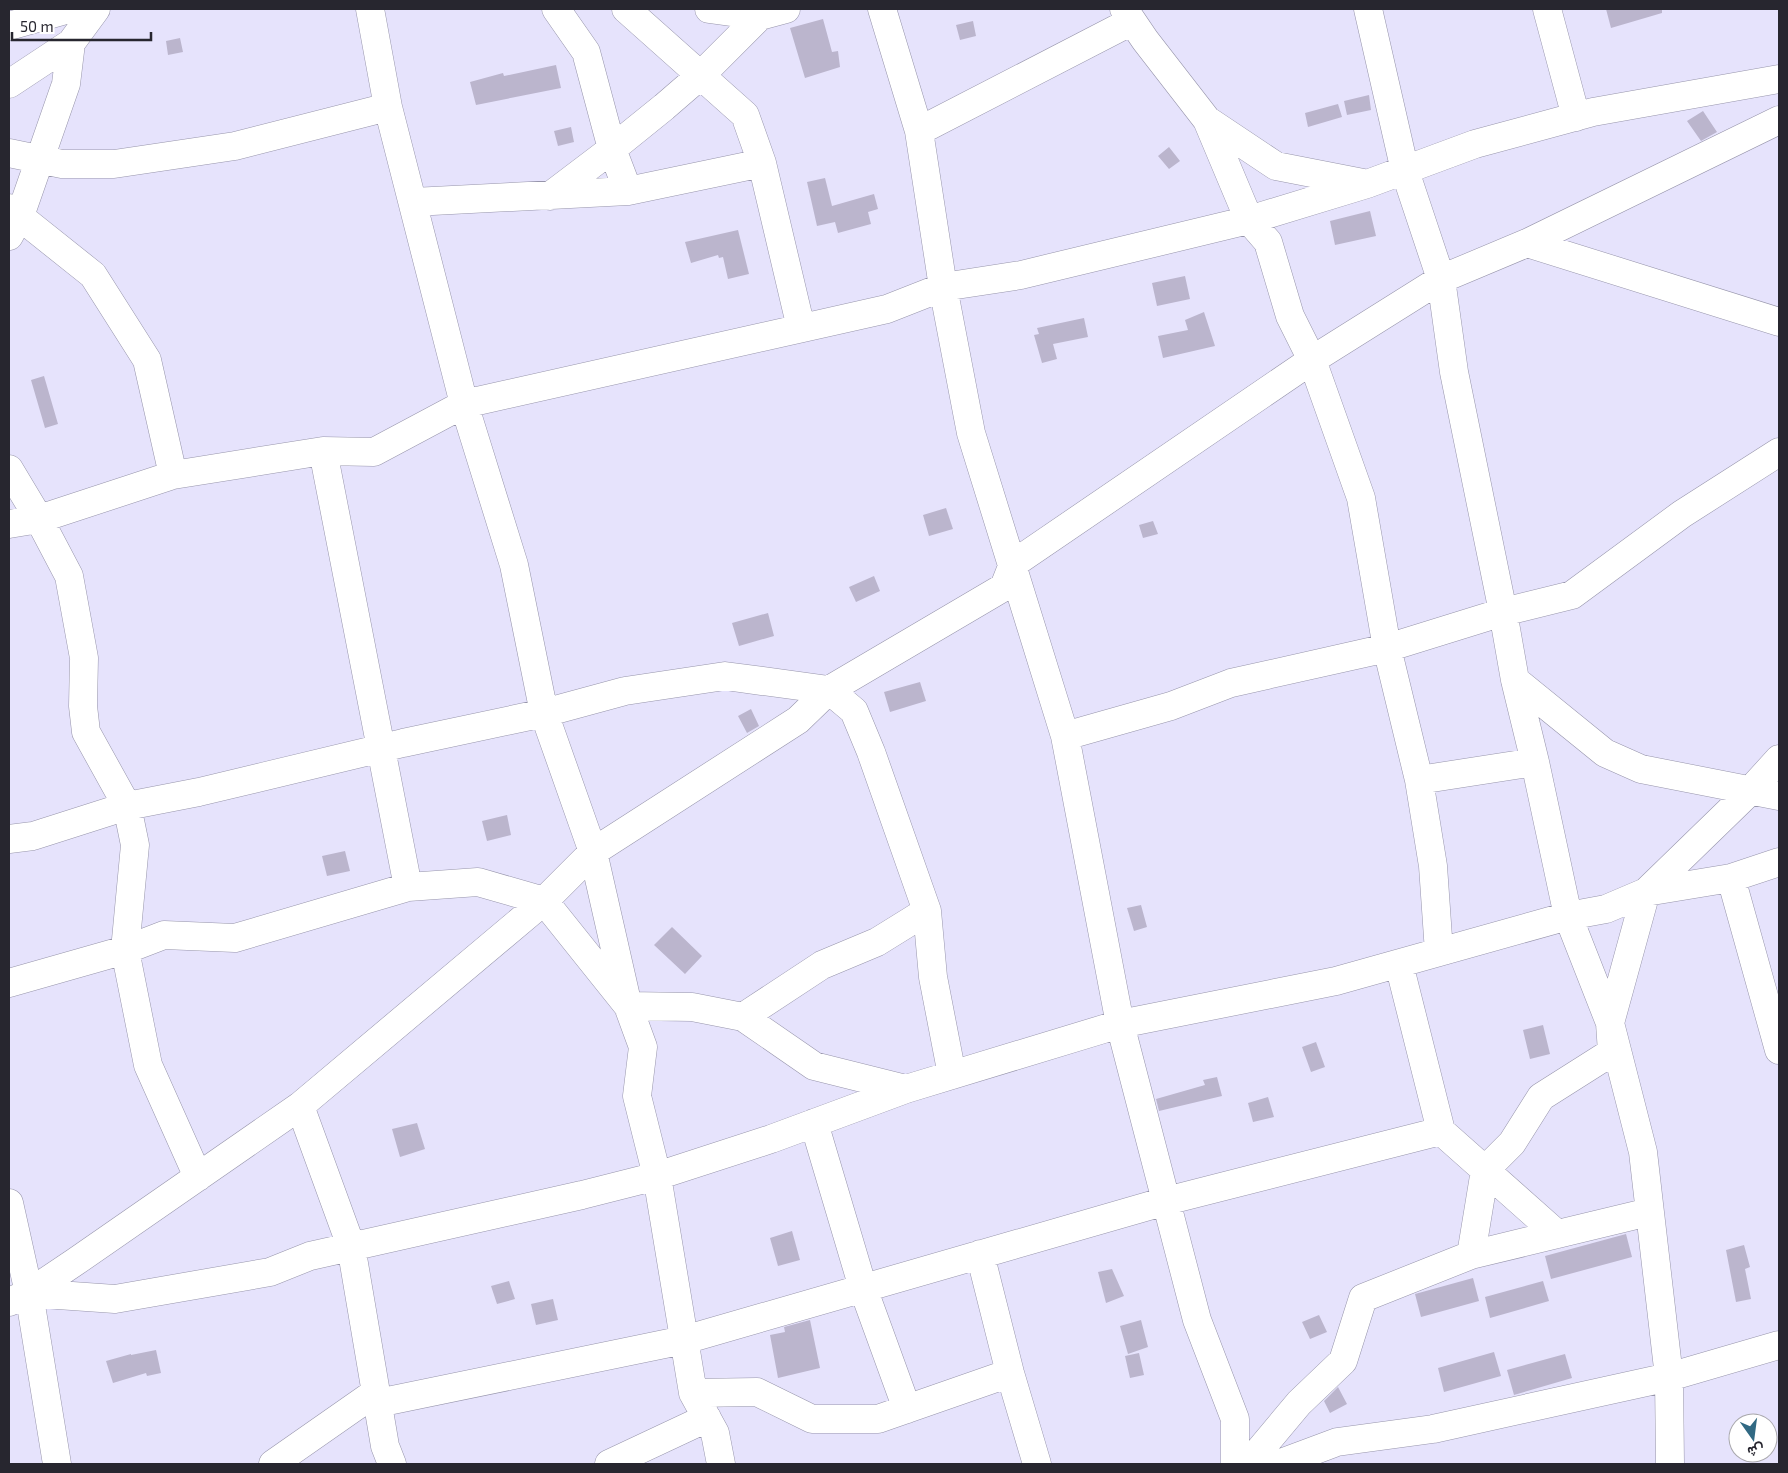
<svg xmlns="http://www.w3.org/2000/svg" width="1788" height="1473" font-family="'Exo 2',Vazirmatn,sans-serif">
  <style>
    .building { fill: #bbb5cd }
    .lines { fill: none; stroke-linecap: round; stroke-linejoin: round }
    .minor-casing { stroke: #9795ab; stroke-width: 29 }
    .minor { stroke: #fff; stroke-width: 28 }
  </style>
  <rect width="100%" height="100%" fill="#e6e3fc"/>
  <!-- building -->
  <path class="building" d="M1606 9H1662V13L1611 28Z
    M823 19 832 52 838 51 840 67 805 78 790 28Z
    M973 21 976 36 960 40 956 25Z
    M180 38 183 52 168 55 166 41Z
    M556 65 561 88 476 105 470 82 503 73 504 76Z
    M1369 95 1371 110 1347 115 1344 101Z
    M1338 104 1342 117 1308 127 1305 113Z
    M1703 111 1717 132 1701 141 1687 121Z
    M571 127 574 142 558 146 554 131Z
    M1169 147 1180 161 1169 169 1158 156Z
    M825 178 832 206 874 194 878 209 868 212 871 224 838 233 835 222 817 226 807 182Z
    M1370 211 1376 236 1335 245 1330 221Z
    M738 230 749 274 728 279 723 257 719 258 718 255 691 263 685 242Z
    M1185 276 1190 299 1157 306 1152 283Z
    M1204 312 1215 346 1163 358 1158 336 1188 330 1185 320Z
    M1084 318 1088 337 1053 344 1057 359 1042 363 1034 335 1039 334 1037 328Z
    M44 376 58 424 45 428 31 380Z
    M946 508 953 529 929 536 923 515Z
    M1153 521 1158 534 1143 538 1139 525Z
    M874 576 880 591 856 602 849 587Z
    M768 613 774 636 739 646 732 623Z
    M920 682 926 701 890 712 884 692Z
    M751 709 759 726 747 733 738 716Z
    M507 815 511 835 487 841 482 821Z
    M345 851 350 871 327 876 322 856Z
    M1141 905 1147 927 1134 931 1127 908Z
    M672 927 702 956 685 974 654 945Z
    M1543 1025 1550 1054 1530 1059 1523 1030Z
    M1316 1042 1325 1067 1311 1072 1302 1047Z
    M1217 1077 1222 1096 1159 1111 1156 1099 1205 1085 1203 1080Z
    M1268 1097 1274 1117 1253 1122 1248 1103Z
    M417 1123 425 1149 400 1157 392 1129Z
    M792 1231 800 1260 778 1266 770 1238Z
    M1626 1234 1632 1257 1551 1279 1545 1256Z
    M1744 1245 1750 1267 1745 1269 1751 1299 1736 1302 1726 1250Z
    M1112 1269 1124 1296 1106 1303 1098 1272Z
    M1473 1278 1479 1301 1421 1317 1415 1294Z
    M509 1281 515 1299 497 1304 491 1286Z
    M1543 1281 1549 1301 1490 1318 1485 1297Z
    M553 1299 558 1320 536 1325 531 1304Z
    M1319 1315 1327 1332 1310 1339 1302 1322Z
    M810 1320 820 1368 778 1378 770 1335 785 1332 784 1327Z
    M1141 1320 1148 1347 1128 1354 1120 1326Z
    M156 1350 161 1373 147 1376 146 1373 113 1383 106 1361 131 1354V1355Z
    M1494 1352 1501 1376 1444 1392 1438 1368Z
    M1139 1353 1144 1375 1130 1378 1125 1356Z
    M1565 1354 1572 1378 1514 1395 1507 1370Z
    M1338 1387 1347 1404 1330 1413 1324 1401Z"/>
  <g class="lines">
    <!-- minor casing -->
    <g class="minor-casing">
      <path id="minor" d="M370 9 388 107 464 404 514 565 544 713 593 852 628 1006 643 1047 637 1096 657 1176 693 1393 715 1433 721 1464
        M556 9 586 52 612 149 628 191
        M626 9 745 115 762 163 801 328
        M709 9 760 16
        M882 9 919 131 943 287 971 433 1065 736 1120 1024 1197 1320 1235 1419V1464
        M1124 9 1145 40 1207 120 1276 166 1363 183
        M1368 9 1405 171 1441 279 1454 372 1503 612 1515 680 1535 762 1568 916 1610 1023 1643 1152 1669 1377 1670 1464
        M1547 9 1576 117
        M9 26 69 9
        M9 84 71 43 96 9
        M1207 120 1249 220 1268 242 1290 316 1312 360 1361 498 1387 648 1419 780 1433 866 1439 952
        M919 131 1132 21
        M9 153 62 164H114L235 146 388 107
        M550 196 612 149 664 107 701 75 760 16 786 9
        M413 202 628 191 762 163
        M9 208 93 275 147 360 173 475
        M9 236 20 216 66 84 71 43
        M1527 243 1779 322
        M323 451 408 887
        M9 469 39 519 69 576 84 658 83 706 86 732 127 806 135 845 125 950 148 1065 198 1177
        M9 524 39 519 173 475 323 451 374 452 464 404 887 309 943 287 1021 275 1249 220 1367 184 1475 144 1593 112 1779 79
        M1515 680 1605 753 1641 769 1779 796
        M1065 736 1171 706 1231 683 1387 648 1503 612 1572 595 1682 514 1779 452
        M1419 780 1535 762
        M9 839 33 836 127 806 199 792 403 743 544 713 625 691 725 676 829 690 854 711 871 752 927 911 933 977 952 1075
        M1731 878 1779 1050
        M1399 964 1441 1131 1557 1234
        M9 983 125 950 164 935 235 938 408 887 478 882 544 901 628 1006 692 1007 743 1017 814 1066 906 1089
        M743 1017 822 965 877 942 927 911
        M300 1106 351 1246 385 1446 392 1464
        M814 1123 863 1288 907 1409
        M9 1203 29 1293 57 1464
        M980 1254 1010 1373 1037 1464
        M1471 1255 1649 1212
        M29 1293 115 1299 270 1272 310 1256 582 1195 657 1176 771 1139 906 1089 1120 1024 1336 981 1568 916 1606 909 1646 892 1731 878 1779 862
        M9 1302 29 1293 75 1262 300 1106 544 901 593 852 798 720 829 690 1004 587 1013 564 1312 360 1441 279 1527 243 1779 120
        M693 1393 757 1392 812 1419H878L1010 1373
        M378 1403 684 1340 1166 1201 1441 1131
        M273 1464 376 1392
        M609 1464 707 1418
        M1248 1464 1299 1403 1343 1361 1363 1298 1471 1255 1485 1170 1512 1143 1541 1097 1612 1052 1610 1023 1646 892 1749 792 1779 759
        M1278 1464 1337 1442 1433 1429 1669 1377 1779 1345"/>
    </g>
    <!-- minor -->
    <use href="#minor" class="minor"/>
  </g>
  <!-- border -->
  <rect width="1788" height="1473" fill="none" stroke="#27262f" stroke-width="20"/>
  <!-- north arrow -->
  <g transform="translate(1753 1438) rotate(166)"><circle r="24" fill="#ffffff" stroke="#a9a8ac"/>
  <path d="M0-4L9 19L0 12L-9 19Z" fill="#316983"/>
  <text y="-8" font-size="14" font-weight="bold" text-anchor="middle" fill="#27262f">ش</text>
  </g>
  <!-- scale -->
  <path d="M12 32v8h139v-8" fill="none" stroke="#27262f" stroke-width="2.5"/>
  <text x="20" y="32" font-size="15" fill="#27262f" stroke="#ffffff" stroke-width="4" paint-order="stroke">50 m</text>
</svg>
